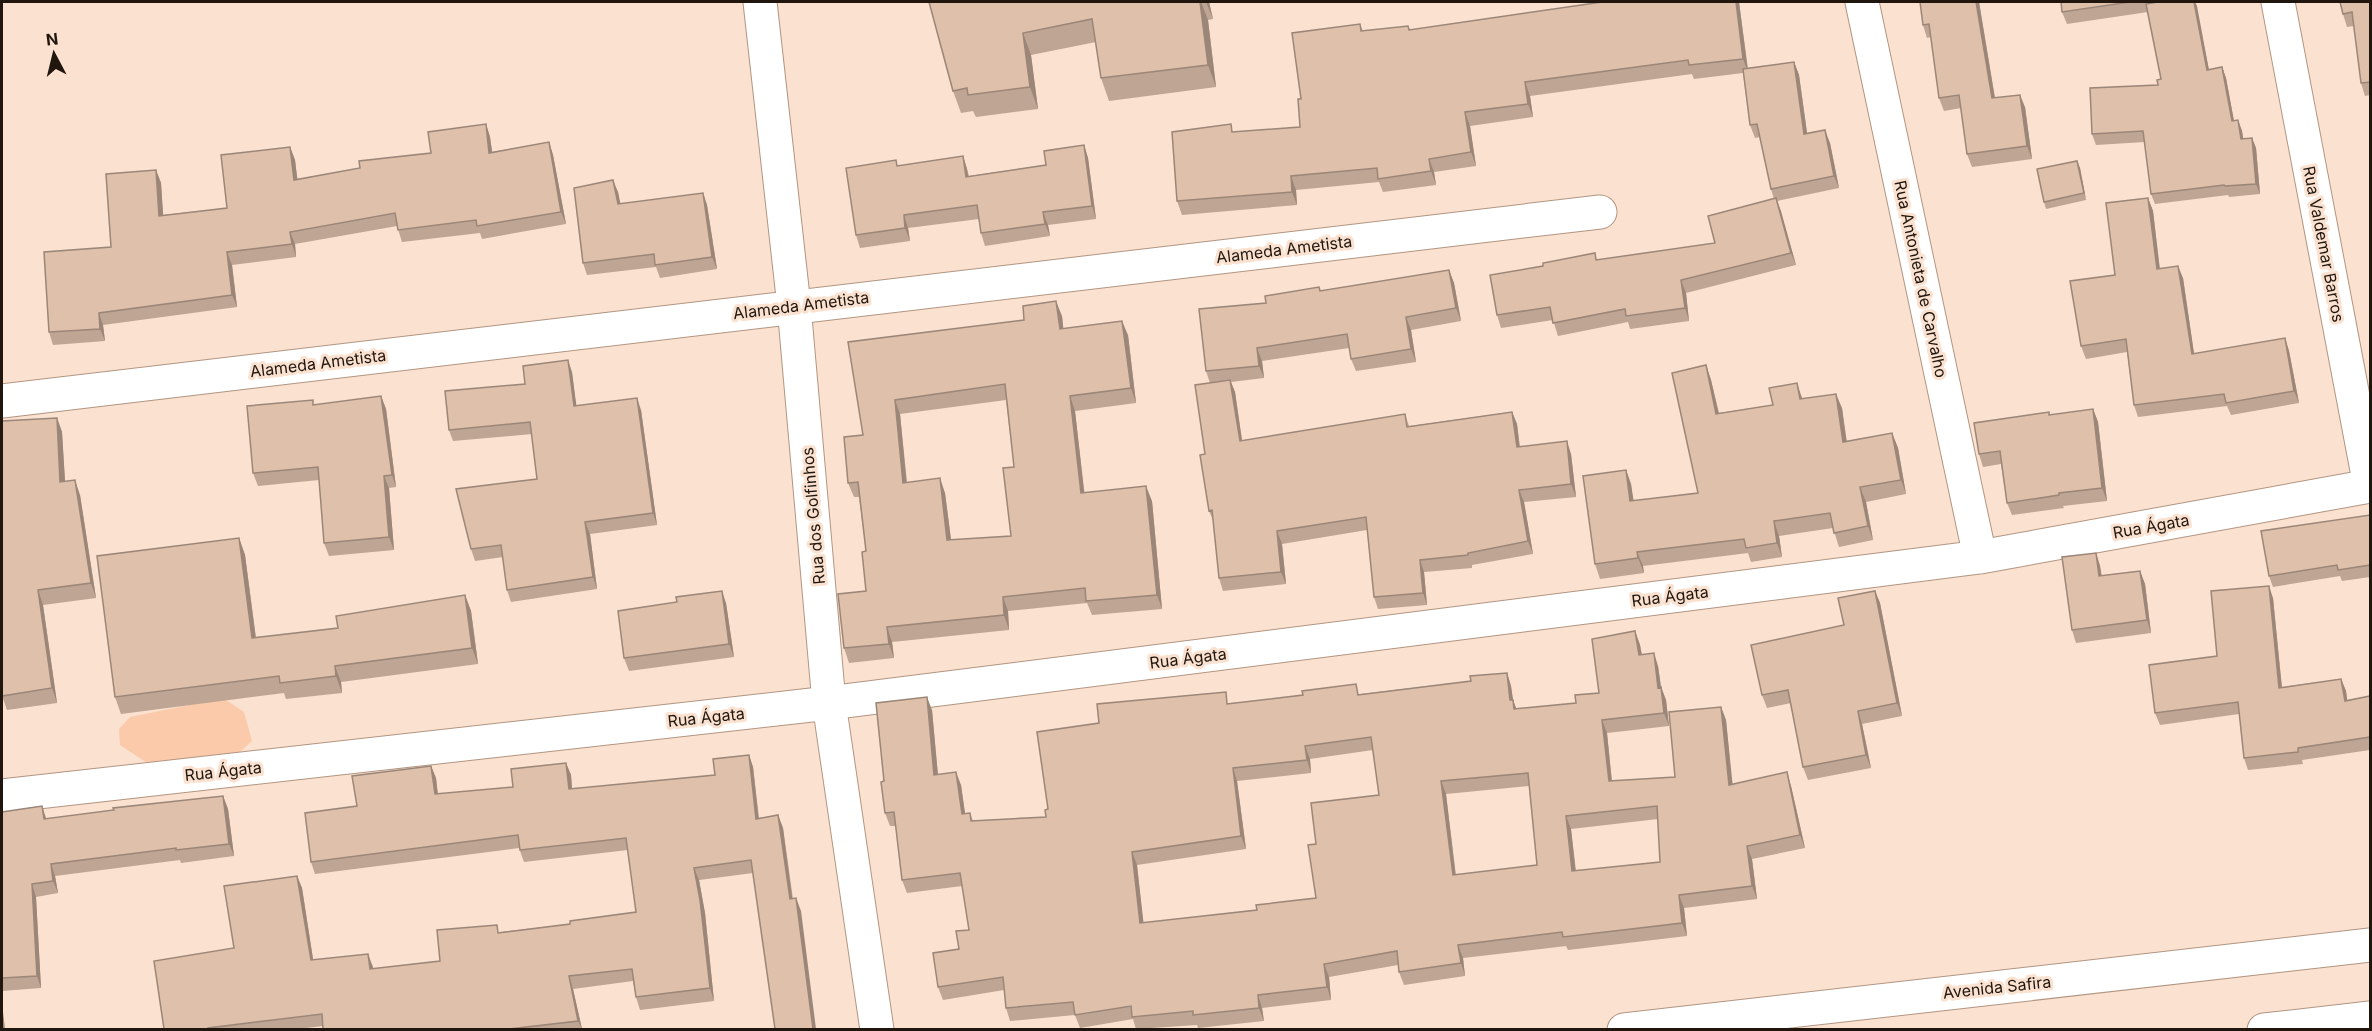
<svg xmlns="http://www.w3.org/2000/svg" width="2372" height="1031" font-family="Inter,sans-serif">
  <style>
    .green { fill: #facaaa }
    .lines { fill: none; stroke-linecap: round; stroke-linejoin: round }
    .street-casing { stroke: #b29581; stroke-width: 35 }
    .secondary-casing { stroke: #b29581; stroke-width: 35 }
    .street { stroke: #fff; stroke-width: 33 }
    .secondary { stroke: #fff; stroke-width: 33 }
    .wall { fill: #bfa593; fill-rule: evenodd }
    .shaded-wall { fill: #9b8678 }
    .building { fill: #dec0ab; stroke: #9b8678; stroke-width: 1.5; fill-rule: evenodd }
    .labels { text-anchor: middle; stroke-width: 6; stroke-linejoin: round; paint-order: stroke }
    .street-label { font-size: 16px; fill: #20160e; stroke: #fae1d0 }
  </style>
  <rect width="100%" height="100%" fill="#fae1d0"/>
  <!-- green -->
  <path class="green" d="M223 698 244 712 252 741 226 764 161 772 120 745 119 729 130 717Z"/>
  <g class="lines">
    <!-- street casing -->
    <g class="street-casing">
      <path id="street" d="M760 2 794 306 829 703 877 1030
        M1862 2 1980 557
        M2278 2 2370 486
        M2 401 1600 212
        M2 796 829 703 1980 557 2370 486"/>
    </g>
    <!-- secondary casing -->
    <g class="secondary-casing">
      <path id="secondary" d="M1624 1030 2370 945
        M2264 1030 2370 1018"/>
    </g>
    <!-- street -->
    <use href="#street" class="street"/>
    <!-- secondary -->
    <use href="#secondary" class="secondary"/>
  </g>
  <!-- wall -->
  <path class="wall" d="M929 2H1209L1213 19 1208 20 1216 87 1109 101 1101 78 1096 42 1031 55 1038 109 976 117 973 111 961 113 953 91Z
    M1602 2H1739L1748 69 1794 62 1799 75 1807 133 1830 143 1839 188 1777 201 1796 265 1686 293 1689 321 1630 329 1628 322 1558 336 1553 320 1501 328 1497 315 1597 260 1715 243 1774 199 1771 189 1760 137 1755 138 1750 125 1743 73 1694 79 1692 74 1530 96 1533 117 1470 126 1476 166 1434 172 1436 185 1383 192 1379 182 1296 190 1297 205 1182 215 1177 201 1234 132 1300 127 1301 99 1360 24 1363 31 1408 26 1410 30Z
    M1920 2H1979L1995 98 2025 107 2032 159 1972 167 1967 154 1961 108 1944 111 1939 98 1931 37 1927 38 1923 25Z
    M2061 2H2195L2209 70 2222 67 2226 78 2234 121 2238 120 2242 131 2243 139 2252 138 2256 148 2260 194 2229 197 2228 195 2155 204 2151 194 2145 142 2096 145 2092 134 2158 85 2161 79 2148 12 2067 24 2062 12Z
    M2370 2V95L2365 96 2361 83 2354 26 2347 27 2343 14Z
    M486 124 490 137 492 152 549 142 553 155 566 224 482 239 480 233 402 242 397 226 295 244 296 257 232 265 237 307 103 325 105 341 53 345 49 332 111 247 156 170 161 183 163 215 227 208 290 147 295 160 297 179 360 168 431 153Z
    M1084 145 1088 158 1096 219 1048 225 1050 236 985 246 981 233 979 219 908 228 910 241 860 248 856 235 898 166 963 156 967 169 969 176 1046 165Z
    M2077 161 2080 168 2086 200 2046 209 2044 202Z
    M618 192 620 204 703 193 707 205 717 269 660 278 656 267 587 275 583 263Z
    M2148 198 2153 211 2160 269 2183 278 2194 354 2285 338 2289 351 2299 403 2231 415 2227 406 2138 417 2134 405 2127 352 2086 359 2081 346 2115 275Z
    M1449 270 1454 283 1461 321 1411 330 1416 362 1356 371 1351 359 1349 348 1262 361 1264 378 1231 382 1235 392 1242 441 1405 414 1409 426 1512 412 1517 424 1520 447 1571 454 1576 497 1524 502 1533 554 1472 565V568L1424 572 1427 605 1378 609 1374 597 1367 530 1282 544 1286 584 1223 591 1219 578 1213 520 1209 511 1205 454 1210 383 1206 371 1266 303 1319 287 1321 291Z
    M1062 316 1063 328 1128 335 1136 403 1075 411 1084 492 1152 501 1162 609 1092 615 1087 603 1008 611 1009 630 892 642 894 658 849 663 844 648 866 591V551L859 497H854L848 483 863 435 848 342ZM1006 400 1014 467 1011 536 951 540 945 493 907 482 900 414Z
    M1706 365 1711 380 1719 413 1773 405 1802 399 1842 408 1846 442 1892 433 1898 448 1906 494 1866 502 1873 540 1839 547 1833 528 1779 536 1782 557 1751 562 1748 553 1643 566 1644 573 1600 579 1595 564 1626 470 1631 484 1633 501 1698 493Z
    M572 372 576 406 641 410 657 525 590 534 597 589 511 602 507 590 503 557 475 561 471 549 537 479 532 434 453 441 449 430 525 384Z
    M381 396 386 409 396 487 389 488 394 550 329 556 324 543 319 480 258 486 253 473 315 405Z
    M2093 409 2098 422 2107 501 2063 506 2064 508 2012 515 2007 503 2001 464 1983 467 1979 454 2049 412 2050 415Z
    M57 418 62 432 65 482 80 495 96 598 43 605 57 703 7 710 2 696Z
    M2370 515V577L2342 581 2340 576 2273 587 2269 576Z
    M239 538 245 555 256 638 338 628 465 595 471 611 478 664 341 682 342 693 286 699 284 693 121 714 115 697Z
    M2096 553 2100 566 2102 576 2140 571 2145 584 2151 633 2076 643 2072 630Z
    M1875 591 1880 603 1902 716 1862 724 1871 768 1808 780 1803 767 1791 703 1767 708 1762 695 1844 625Z
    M2273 598 2282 687 2341 679 2346 691 2347 700 2370 696V750L2302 760 2303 764 2248 770 2244 758 2239 714 2160 725 2155 713 2217 656Z
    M726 603 734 657 629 671 624 658Z
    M1635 631 1640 645 1642 655 1658 666 1661 687 1666 700 1669 726 1607 733 1612 781 1675 777 1721 707 1726 720 1732 785 1791 786 1805 848 1752 859 1757 899 1684 908 1687 936 1568 950 1566 946 1463 958 1465 976 1404 985 1399 972 1398 965 1329 977 1331 1000 1262 1008 1264 1021 1198 1028 1197 1025 1136 1029 1133 1019 1080 1028 1075 1015 1010 1021 1006 1008 1004 990 943 1000 938 987 969 930 962 886 907 893 902 880 896 826H890L885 813 884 781 932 710 938 774 961 785 965 814 970 813 973 821 1046 817 1048 809 1099 723 1230 703 1360 694 1471 681 1507 673 1511 686 1513 700 1516 709 1576 703 1599 693ZM1373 750 1379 795 1316 844V898L1257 910 1143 923 1137 865 1246 849 1237 781 1311 773 1310 759ZM1529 786 1537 865 1456 875 1446 794ZM1658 819 1660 862 1576 871 1571 829Z
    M749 755 753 767 759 818 778 815 783 828 793 899 801 911 753 873 699 880 705 913 714 1001 640 1010 636 997 633 981 573 989 582 1029H323V1026L298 1029H157H164L297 876 302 888 313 959 373 967V969L440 961 500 932 570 924 636 912 628 850 524 862 519 848 315 874 311 862 357 806 431 766 436 778 438 794 513 787 566 763 571 775 572 789 715 775Z
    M223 796 228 809 234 856 181 863 180 860 55 876 58 893 36 897 41 988 2 991V812L47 819Z"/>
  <!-- shaded-wall -->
  <path class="shaded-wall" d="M1200 2H1201L1208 20 1216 87 1208 65Z
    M1206 2H1209L1213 19Z
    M1736 2H1739L1748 72 1743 59Z
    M1976 2H1979L1997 111 1992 98Z
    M2194 2H2195L2197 6 2211 81 2207 70Z
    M1023 33 1031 55 1038 109 1030 87Z
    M1794 62 1799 75 1809 147 1804 134Z
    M2222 67 2226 78 2236 132 2232 121Z
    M1525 82 1530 96 1533 117 1528 104Z
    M2020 95 2025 107 2032 159 2027 146Z
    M1465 112 1470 126 1476 166 1471 152Z
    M2238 120 2242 131 2245 149 2241 139Z
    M486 124 490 137 494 165 489 153Z
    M1825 130 1830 143 1839 188 1834 176Z
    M2252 138 2256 148 2260 194 2256 184Z
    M549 142 553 155 566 224 561 212Z
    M1084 145 1088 158 1096 219 1092 206Z
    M290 147 295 160 299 192 294 180Z
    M963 156 967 169 970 189 966 177Z
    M1429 159 1434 172 1436 185 1431 171Z
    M2077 161 2080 168 2086 200 2084 193Z
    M156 170 161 183 164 228 159 216Z
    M1291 176 1296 190 1297 205 1292 192Z
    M613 180 618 192 623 216 618 204Z
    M703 193 707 205 717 269 712 257Z
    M1776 198 1781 211 1796 265 1791 253Z
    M2148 198 2153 211 2161 281 2157 269Z
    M1043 212 1048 225 1050 236 1045 224Z
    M904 215 908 228 910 241 905 228Z
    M290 232 295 244 296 257 292 244Z
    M227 252 232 265 237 307 232 295Z
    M2178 266 2183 278 2196 367 2192 354Z
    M1449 270 1454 283 1461 321 1456 308Z
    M1681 280 1686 293 1689 321 1685 308Z
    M1056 301 1062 316 1065 344 1060 329Z
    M99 313 103 325 105 341 100 329Z
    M1406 317 1411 330 1416 362 1411 349Z
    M1122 321 1128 335 1136 403 1131 388Z
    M2285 338 2289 351 2299 403 2294 391Z
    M1257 348 1262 361 1264 378 1259 366Z
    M568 360 572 372 578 418 574 406Z
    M1706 365 1711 380 1722 428 1716 414Z
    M1230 380 1235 392 1244 454 1240 441Z
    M1797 383 1802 398 1805 413 1800 399Z
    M1836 394 1842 408 1849 457 1843 442Z
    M381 396 386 409 396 487 392 475Z
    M1070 396 1075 411 1086 507 1081 493Z
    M637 398 641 410 657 525 653 513Z
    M895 400 900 414 908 498 903 483Z
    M2093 409 2098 422 2107 501 2102 488Z
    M1512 412 1517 424 1521 460 1517 447Z
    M57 418 62 432 66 497 60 482Z
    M1892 433 1898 448 1906 494 1901 480Z
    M1567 441 1571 454 1576 497 1571 484Z
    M1626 470 1631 484 1636 516 1630 501Z
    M384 476 389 488 394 550 389 537Z
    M940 478 945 493 953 555 947 540Z
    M75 480 80 495 96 598 91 583Z
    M1146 486 1152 501 1162 609 1157 595Z
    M1860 487 1866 502 1873 540 1868 526Z
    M1519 490 1524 502 1533 554 1528 541Z
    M1774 521 1779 536 1782 557 1777 543Z
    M585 522 590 534 597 589 593 577Z
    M1277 531 1282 544 1286 584 1281 572Z
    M239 538 245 555 258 655 252 638Z
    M1637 552 1643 566 1644 573 1638 558Z
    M2096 553 2100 566 2103 589 2099 576Z
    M1420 560 1424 572 1427 605 1423 593Z
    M2140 571 2145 584 2151 633 2147 620Z
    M2269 586 2273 598 2283 700 2279 688Z
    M38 590 43 605 57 703 52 688Z
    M722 591 726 603 734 657 729 644Z
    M1875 591 1880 603 1902 716 1897 703Z
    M465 595 471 611 478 664 472 648Z
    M1003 597 1008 611 1009 630 1004 615Z
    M887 627 892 642 894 658 889 644Z
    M1635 631 1640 645 1644 668 1639 655Z
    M1654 653 1658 666 1663 701 1658 688Z
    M335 666 341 682 342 693 336 676Z
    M1507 673 1511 686 1514 707 1513 700 1518 713 1519 722 1510 700Z
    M2341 679 2346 691 2349 713 2345 701Z
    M1661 687 1666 700 1669 726 1664 713Z
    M927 697 932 710 939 788 934 775Z
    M1721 707 1726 720 1734 798 1729 785Z
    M1858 711 1862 724 1871 768 1866 755Z
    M1602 720 1607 733 1613 794 1609 781Z
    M1305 746 1310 759 1311 773 1307 760Z
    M749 755 753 767 760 831 756 819Z
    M566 763 571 775 573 802 569 789Z
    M431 766 436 778 439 806 435 794Z
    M1233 768 1237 781 1246 849 1241 836Z
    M956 772 961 785 967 827 962 814Z
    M1787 772 1791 786 1805 848 1800 835Z
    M1441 781 1446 794 1457 888 1453 875Z
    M223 796 228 809 234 856 229 844Z
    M42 806 46 818 48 831 44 819Z
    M778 815 783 828 794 912 790 899Z
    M1566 816 1571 829 1577 884 1572 871Z
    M1747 846 1752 859 1757 899 1752 886Z
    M1132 852 1137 865 1145 936 1140 923Z
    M51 864 55 876 58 893 53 881Z
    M694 868 699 880 705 913 714 1001 710 988Z
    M297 876 302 888 315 972 311 960Z
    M32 884 36 897 41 988 37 976Z
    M1679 895 1684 908 1687 936 1682 923Z
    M796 898 801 911 816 1029H813Z
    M1458 945 1463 958 1465 976 1461 963Z
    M368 954 373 967 374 982 370 969Z
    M1324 964 1329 977 1331 1000 1327 987Z
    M569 976 573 989 582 1029 578 1021Z
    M1258 995 1262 1008 1264 1021 1259 1008Z
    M2 1003 5 1029H3L2 1022Z"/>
  <!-- building -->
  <path class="building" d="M929 2H1200L1208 65 1101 78 1092 19 1023 33 1030 87 968 95 967 88 953 91Z
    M1602 2H1736L1743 59 1689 65 1688 60 1525 82 1528 104 1465 112 1471 152 1429 159 1431 171 1378 179 1377 168 1291 176 1292 192 1177 201 1172 132 1231 124 1232 132 1300 127 1298 99H1301L1292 33 1360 24 1361 31 1408 26 1409 30Z
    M1920 2H1976L1992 98 2020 95 2027 146 1967 154 1959 95 1939 98 1929 24 1923 25Z
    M2061 2H2130L2062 12Z
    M2158 2H2194L2207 70 2222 67 2232 121 2238 120 2241 139 2252 138 2256 184 2225 186 2224 185 2151 194 2143 131 2092 134 2090 88 2158 85 2157 80 2161 79 2146 4Z
    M2340 2H2370V82L2361 83 2352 12 2343 14Z
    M1794 62 1804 134 1825 130 1834 176 1771 189 1757 124 1750 125 1743 69Z
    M486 124 489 153 549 142 561 212 477 226 476 220 398 230 395 213 290 232 292 244 227 252 232 295 99 313 100 329 49 332 44 252 111 247 106 174 156 170 159 216 227 208 221 155 290 147 294 180 360 168 359 161 431 153 428 132Z
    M1084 145 1092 206 1043 212 1045 224 981 233 977 205 904 215 905 228 856 235 846 168 896 160 897 166 963 156 966 177 1046 165 1044 151Z
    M2077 161 2084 193 2044 202 2037 169Z
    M613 180 618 204 703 193 712 257 655 265 654 254 583 263 574 188Z
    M1776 198 1791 253 1681 280 1685 308 1626 316 1625 309 1553 323 1550 307 1497 315 1490 275 1543 266V263L1595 253 1596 260 1715 243 1708 216Z
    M2148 198 2157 269 2178 266 2192 354 2285 338 2294 391 2226 403 2224 394 2134 405 2126 339 2081 346 2070 281 2115 275 2106 203Z
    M1449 270 1456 308 1406 317 1411 349 1351 359 1347 334 1257 348 1259 366 1206 371 1199 309 1266 303 1265 296 1319 287 1320 291Z
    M1056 301 1060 329 1122 321 1131 388 1070 396 1081 493 1146 486 1157 595 1086 601 1085 588 1003 597 1004 615 887 627 889 644 844 648 838 594 866 591 862 552 866 551 858 482 848 483 844 437 863 435 848 342 1024 320 1023 306ZM1005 384 1014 467 1003 468 1011 536 947 540 940 478 903 483 895 400Z
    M568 360 574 406 637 398 653 513 585 522 593 577 507 590 501 545 471 549 456 489 537 479 530 422 449 430 445 391 525 384 523 366Z
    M1706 365 1716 414 1773 405 1769 388 1797 383 1800 399 1836 394 1843 442 1892 433 1901 480 1860 487 1868 526 1834 533 1830 513 1774 521 1777 543 1746 548 1744 539 1637 552 1638 558 1595 564 1583 476 1626 470 1630 501 1698 493 1672 373Z
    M1230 380 1240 441 1405 414 1407 427 1512 412 1517 447 1567 441 1571 484 1519 490 1528 541 1468 553V555L1420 560 1423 593 1374 597 1366 517 1277 531 1281 572 1219 578 1212 510 1209 511 1200 455 1205 454 1195 385Z
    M381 396 392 475 384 476 389 537 324 543 318 467 253 473 247 406 313 400V405Z
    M2093 409 2102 488 2059 493V495L2007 503 2000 451 1979 454 1974 423 2049 412V415Z
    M57 418 60 482 75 480 91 583 38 590 52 688 2 696V421Z
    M2370 515V565L2338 570 2337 565 2269 576 2261 531Z
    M239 538 252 638 338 628 336 616 465 595 472 648 335 666 336 676 280 683 279 676 115 697 97 556Z
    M2096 553 2099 576 2140 571 2147 620 2072 630 2062 557Z
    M2269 586 2279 688 2341 679 2345 701 2370 696V737L2298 748V752L2244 758 2238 702 2155 713 2149 665 2217 656 2211 591Z
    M722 591 729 644 624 658 618 611 677 602 676 597Z
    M1875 591 1897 703 1858 711 1866 755 1803 767 1788 690 1762 695 1751 645 1844 625 1838 598Z
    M1635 631 1639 655 1654 653 1658 688 1661 687 1664 713 1602 720 1609 781 1675 777 1669 712 1721 707 1729 785 1787 772 1800 835 1747 846 1752 886 1679 895 1682 923 1563 937 1562 932 1458 945 1461 963 1399 972 1397 951 1324 964 1327 987 1258 995 1259 1008 1193 1015V1011L1132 1017 1131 1006 1075 1015 1073 1002 1006 1008 1003 977 938 987 933 953 959 949 956 931 969 930 960 873 902 880 894 812 885 813 881 782 884 781 876 703 927 697 934 775 956 772 962 814 970 813 971 821 1046 817 1045 810 1048 809 1037 732 1099 723 1097 704 1226 692 1227 704 1303 695 1302 691 1356 684 1358 695 1471 681 1470 676 1507 673 1510 700H1513L1514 709 1576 703 1575 695 1599 693 1592 639ZM1371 737 1379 795 1311 803 1316 844 1308 845 1316 898 1256 905 1257 910 1140 923 1132 852 1241 836 1233 768 1307 760 1305 746ZM1528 773 1537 865 1453 875 1441 781ZM1657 806 1660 862 1572 871 1566 816Z
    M749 755 756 819 778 815 790 899 796 898 813 1029H775L751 860 694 868 700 900 710 988 636 997 632 969 569 976 578 1021 509 1029H323L322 1014 208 1028V1029H157H164L154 961 234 948 224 886 297 876 311 960 368 954 370 969 440 961 437 930 497 925 498 933 570 924V921L636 912 626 838 520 850 518 835 311 862 305 813 357 806 352 776 431 766 435 794 513 787 511 769 566 763 569 789 715 775 713 759Z
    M223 796 229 844 176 850V848L51 864 53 881 32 884 37 976 2 978V812L42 806 44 819 114 810 113 808Z"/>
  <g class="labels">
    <!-- street labels -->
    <g class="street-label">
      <text transform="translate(2324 244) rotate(79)" y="6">Rua Valdemar Barros</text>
      <text transform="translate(1284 249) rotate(-7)" y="6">Alameda Ametista</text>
      <text transform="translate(1921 279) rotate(78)" y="6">Rua Antonieta de Carvalho</text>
      <text transform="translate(801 305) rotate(-7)" y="6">Alameda Ametista</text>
      <text transform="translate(318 363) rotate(-7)" y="6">Alameda Ametista</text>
      <text transform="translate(813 516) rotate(-95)" y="6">Rua dos Golfinhos</text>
      <text transform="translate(2151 526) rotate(-10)" y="6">Rua Ágata</text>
      <text transform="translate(1670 596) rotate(-7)" y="6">Rua Ágata</text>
      <text transform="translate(1188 658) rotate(-7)" y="6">Rua Ágata</text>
      <text transform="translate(706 717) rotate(-6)" y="6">Rua Ágata</text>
      <text transform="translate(223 771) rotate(-6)" y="6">Rua Ágata</text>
      <text transform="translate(1997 987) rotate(-6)" y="6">Avenida Safira</text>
    </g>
  </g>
  <!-- border -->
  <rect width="2372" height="1031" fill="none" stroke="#20160e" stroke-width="6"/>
  <!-- north arrow -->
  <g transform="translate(54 54) rotate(353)" stroke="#fae1d0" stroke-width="4.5" paint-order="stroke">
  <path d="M0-4.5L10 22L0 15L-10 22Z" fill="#20160e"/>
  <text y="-9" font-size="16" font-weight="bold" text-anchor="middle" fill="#20160e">N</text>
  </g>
</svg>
